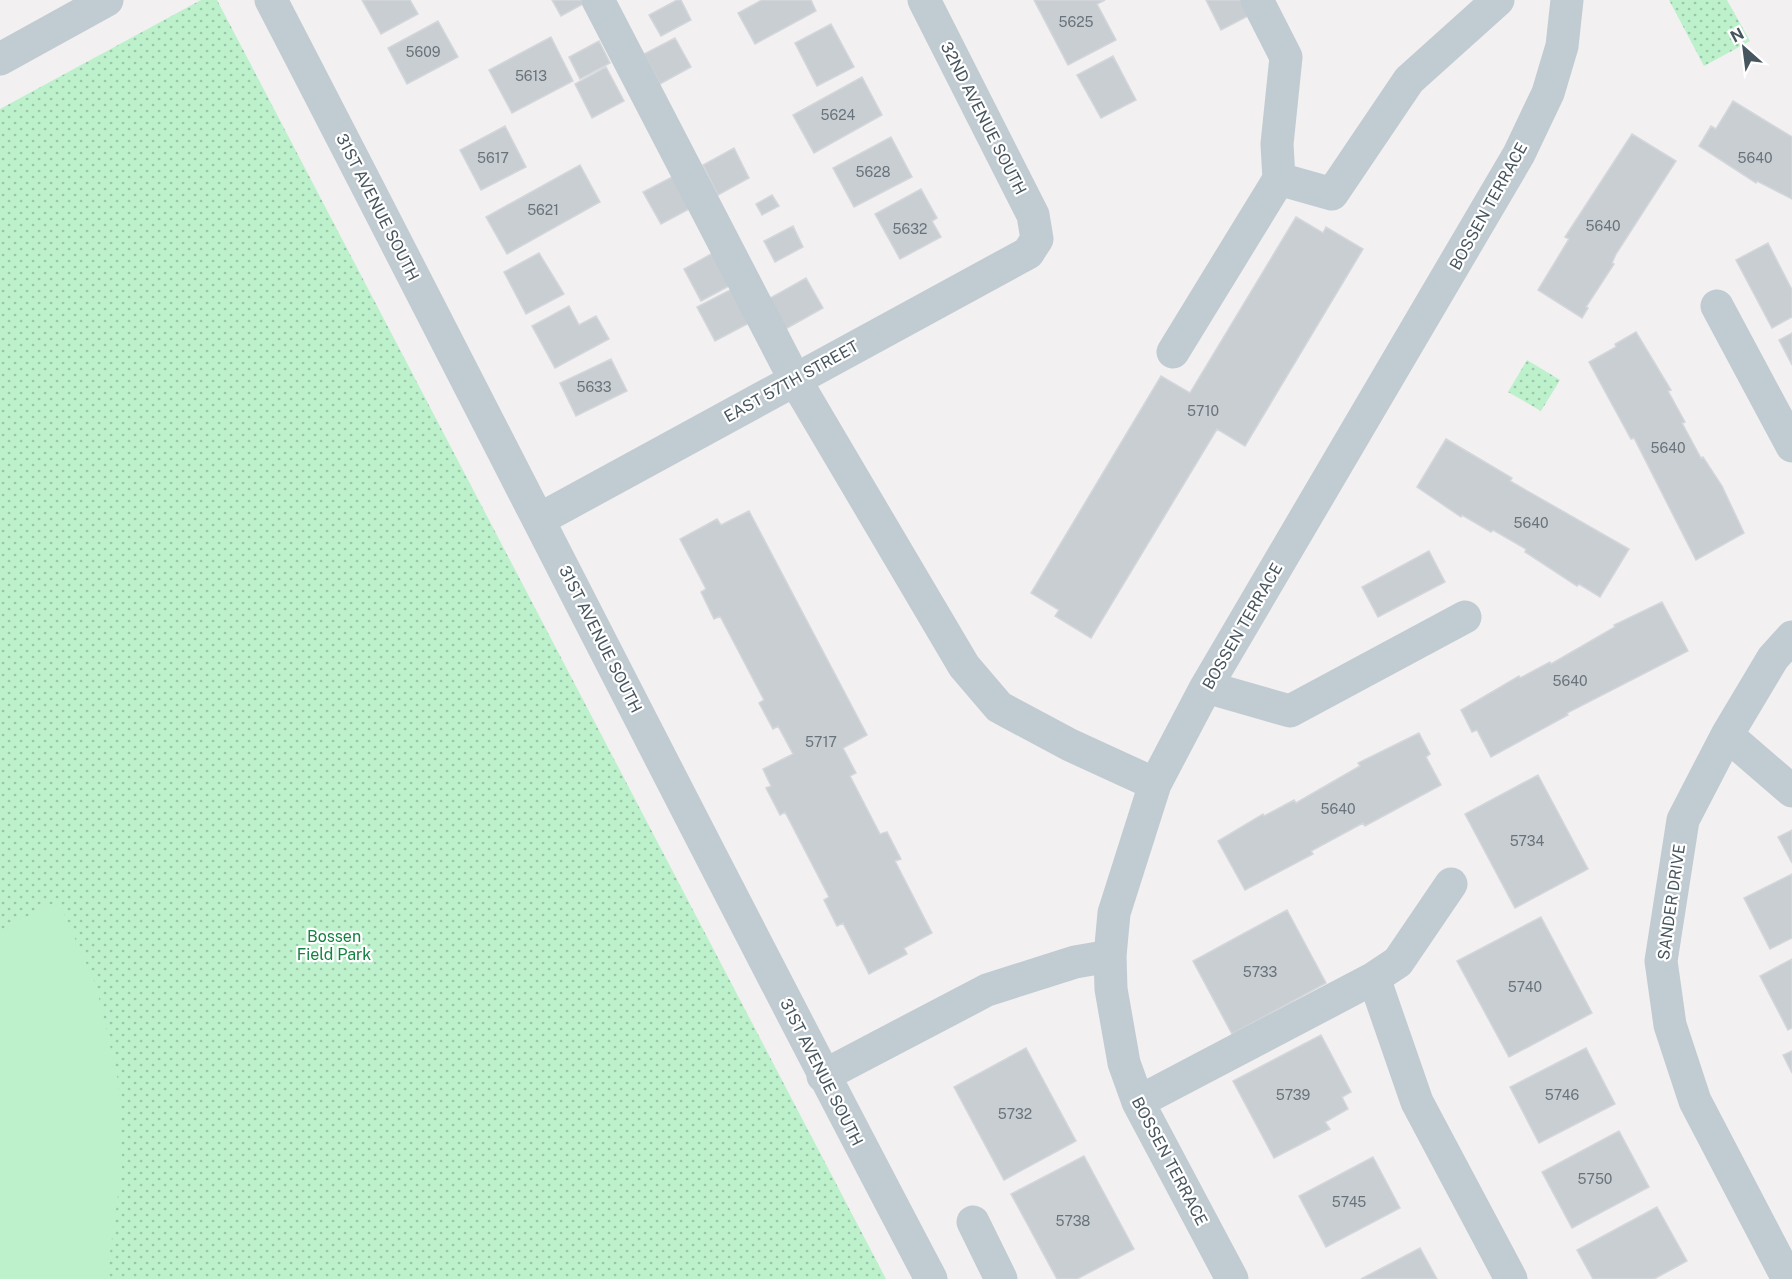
<svg xmlns="http://www.w3.org/2000/svg" width="1792" height="1279" font-family="'Public Sans',sans-serif">
  <style>
    .grass { fill: url(#grass-dots) }
    .garden { fill: #bdf1cc }
    .building { fill: #c9ced2; stroke: #d3d6db; stroke-width: 1.5 }
    .lines { fill: none; stroke-linecap: round; stroke-linejoin: round }
    .minor { stroke: #c0cbd2; stroke-width: 33 }
    .labels { text-anchor: middle; stroke-width: 4.5; stroke-linejoin: round; paint-order: stroke }
    .number-label { font-size: 14px; fill: #68737b }
    .street-label { font-size: 16px; fill: #47555e; stroke: #fff }
    .park-label { font-size: 16px; fill: #148342; stroke: #fff }
  </style>
  <defs>
    <pattern id="grass-dots" width="8" height="8" patternUnits="userSpaceOnUse" patternTransform="scale(1.5)"><rect width="8" height="8" fill="#bdf1cc"/><path d="M2 2h.1M6 6h.1" fill="none" stroke="#9bc6a9" stroke-width="1.8" stroke-linecap="round"/></pattern>
  </defs>
  <rect width="100%" height="100%" fill="#f2f0f0"/>
  <!-- grass -->
  <path class="grass" d="M201 0H217L886 1279H0V109Z
    M1669 0H1727L1750 41 1704 66Z
    M1527 360 1560 380 1541 411 1508 392Z"/>
  <!-- garden -->
  <path class="garden" d="M58 901 96 985 118 1080 122 1166 108 1267 103 1279H0V930Z"/>
  <!-- building -->
  <path class="building" d="M362 0H410L418 14 381 34Z
    M552 0H581L583 4 561 16Z
    M677 0H681L691 20 661 36 649 15Z
    M762 0H811L816 11 755 44 738 13Z
    M1034 0H1105L1097 4 1116 40 1068 65Z
    M1206 0H1243L1250 15 1221 30Z
    M438 21 458 57 407 84 388 48Z
    M831 24 854 67 817 86 795 43Z
    M551 37 573 81 512 113 489 70Z
    M675 38 691 67 660 84 644 54Z
    M599 41 610 63 580 79 569 57Z
    M1113 56 1136 100 1101 118 1077 75Z
    M606 67 624 101 592 118 575 84Z
    M862 77 882 115 814 153 793 115Z
    M1733 101 1792 137V199L1757 181 1756 183 1699 146 1711 126 1716 129Z
    M505 126 526 167 481 190 460 150Z
    M1632 134 1676 161 1616 254 1612 263 1614 264 1586 307 1588 308 1582 318 1538 290 1569 239 1565 237Z
    M891 137 912 177 854 207 833 168Z
    M734 148 749 178 718 195 703 165Z
    M580 165 600 202 507 254 486 217Z
    M674 176 691 208 661 224 643 192Z
    M921 189 937 218 932 221 941 237 900 259 875 214Z
    M772 195 779 206 762 215 756 204Z
    M1296 217 1323 233 1326 227 1363 249 1245 446 1217 429 1091 638 1055 616 1059 610 1031 593 1161 376 1190 393Z
    M793 226 803 247 775 262 764 241Z
    M1768 243 1792 290V317L1772 328 1736 260Z
    M539 253 564 294 526 314 504 272Z
    M713 253 731 285 701 301 684 269Z
    M806 278 823 308 782 331 765 301Z
    M734 288 751 322 715 341 697 307Z
    M569 306 579 325 596 316 609 339 555 368 532 326Z
    M1636 332 1671 390 1668 391 1685 422 1682 423 1701 458 1703 457 1722 486 1744 533 1696 560 1634 438 1631 439 1589 362 1616 347 1615 344Z
    M1792 333V365L1779 340Z
    M611 359 627 391 576 416 560 383Z
    M1446 439 1512 478 1510 481 1629 549 1600 597 1579 584 1577 586 1525 552 1526 549 1493 530 1491 532 1462 515 1461 517 1417 487Z
    M749 511 867 735 843 748 856 773 850 776 880 834 887 832 901 859 895 861 932 933 904 948 907 954 869 974 843 923 837 926 824 900 829 897 785 812 780 815 766 788 771 786 763 769 793 754 778 726 773 729 759 703 764 700 720 616 714 619 701 592 706 589 680 539 717 519 721 525Z
    M1429 551 1445 582 1378 617 1362 587Z
    M1662 602 1688 651 1567 713 1568 715 1491 757 1477 730 1472 732 1461 710 1519 676 1520 678 1550 662 1551 664 1615 627 1614 625Z
    M1419 733 1430 754 1426 757 1441 785 1365 826 1363 823 1311 851 1313 854 1245 890 1218 841 1263 814 1264 816 1294 800 1296 803 1360 766 1358 763Z
    M1538 775 1588 869 1515 908 1465 814Z
    M1792 830V863L1778 837Z
    M1792 874V938L1770 949 1744 898Z
    M1287 910 1326 983 1232 1034 1193 961Z
    M1541 917 1592 1013 1509 1057 1457 961Z
    M1792 959V1028L1788 1030 1760 976Z
    M1321 1035 1351 1092 1342 1097 1348 1109 1325 1122 1330 1129 1274 1158 1233 1081Z
    M1026 1048 1076 1141 1004 1180 954 1087Z
    M1586 1048 1615 1104 1539 1143 1510 1087Z
    M1792 1051V1073L1783 1055Z
    M1619 1131 1649 1187 1572 1228 1542 1172Z
    M1084 1156 1134 1249 1077 1279H1057L1011 1194Z
    M1373 1157 1400 1208 1326 1247 1299 1196Z
    M1657 1207 1687 1261 1654 1279H1593L1577 1250Z
    M1420 1248 1437 1279H1361Z"/>
  <g class="lines">
    <!-- minor -->
    <path class="minor" d="M271 0C492 426 707 854 931 1279
      M598 0 794 378 964 666 999 707 1070 745 1155 784
      M1257 0 1286 57 1277 144 1279 179
      M0 59 107 0
      M1717 306 1792 446
      M1173 352 1279 179 1332 194 1409 80 1498 0
      M540 519 1028 253 1037 239 1033 215 924 0
      M1206 687 1290 711 1465 617
      M1727 735 1792 791
      M1374 978 1398 962 1451 884
      M823 1076 987 990 1075 962 1110 956
      M1138 1102 1374 978 1417 1102 1511 1279
      M973 1222 1001 1279
      M1232 1279 1138 1102 1124 1063 1111 989 1110 956 1114 913 1155 784 1206 687 1519 154 1548 93 1562 46 1567 0
      M1788 1279 1695 1101 1670 1025 1661 961 1683 820 1727 735 1773 658 1792 637"/>
  </g>
  <g class="labels">
    <!-- number labels -->
    <g class="number-label">
      <text x="1076" y="27">5625</text>
      <text x="423" y="57">5609</text>
      <text x="531" y="81">5613</text>
      <text x="838" y="120">5624</text>
      <text x="493" y="163">5617</text>
      <text x="1755" y="163">5640</text>
      <text x="873" y="177">5628</text>
      <text x="543" y="215">5621</text>
      <text x="1603" y="231">5640</text>
      <text x="910" y="234">5632</text>
      <text x="594" y="392">5633</text>
      <text x="1203" y="416">5710</text>
      <text x="1668" y="453">5640</text>
      <text x="1531" y="528">5640</text>
      <text x="1570" y="686">5640</text>
      <text x="821" y="747">5717</text>
      <text x="1338" y="814">5640</text>
      <text x="1527" y="846">5734</text>
      <text x="1260" y="977">5733</text>
      <text x="1525" y="992">5740</text>
      <text x="1293" y="1100">5739</text>
      <text x="1562" y="1100">5746</text>
      <text x="1015" y="1119">5732</text>
      <text x="1595" y="1184">5750</text>
      <text x="1349" y="1207">5745</text>
      <text x="1073" y="1226">5738</text>
    </g>
    <!-- street labels -->
    <g class="street-label">
      <text transform="translate(984 118) rotate(63)" y="6">32ND AVENUE SOUTH</text>
      <text transform="translate(1488 206) rotate(-61)" y="6">BOSSEN TERRACE</text>
      <text transform="translate(378 207) rotate(63)" y="6">31ST AVENUE SOUTH</text>
      <text transform="translate(791 381) rotate(-29)" y="6">EAST 57TH STREET</text>
      <text transform="translate(1242 626) rotate(-60)" y="6">BOSSEN TERRACE</text>
      <text transform="translate(601 639) rotate(63)" y="6">31ST AVENUE SOUTH</text>
      <text transform="translate(1671 902) rotate(-82)" y="6">SANDER DRIVE</text>
      <text transform="translate(822 1072) rotate(63)" y="6">31ST AVENUE SOUTH</text>
      <text transform="translate(1170 1161) rotate(62)" y="6">BOSSEN TERRACE</text>
    </g>
    <!-- park labels -->
    <g class="park-label">
      <text x="334" y="942">Bossen<tspan x="334" dy="18">Field Park</tspan></text>
    </g>
  </g>
  <!-- north arrow -->
  <g transform="translate(1744 48) rotate(332)" stroke="#ffffff" stroke-width="4.5" paint-order="stroke">
  <path d="M0-4.5L10 22L0 15L-10 22Z" fill="#47555e"/>
  <text y="-9" font-size="16" font-weight="bold" text-anchor="middle" fill="#47555e">N</text>
  </g>
</svg>
